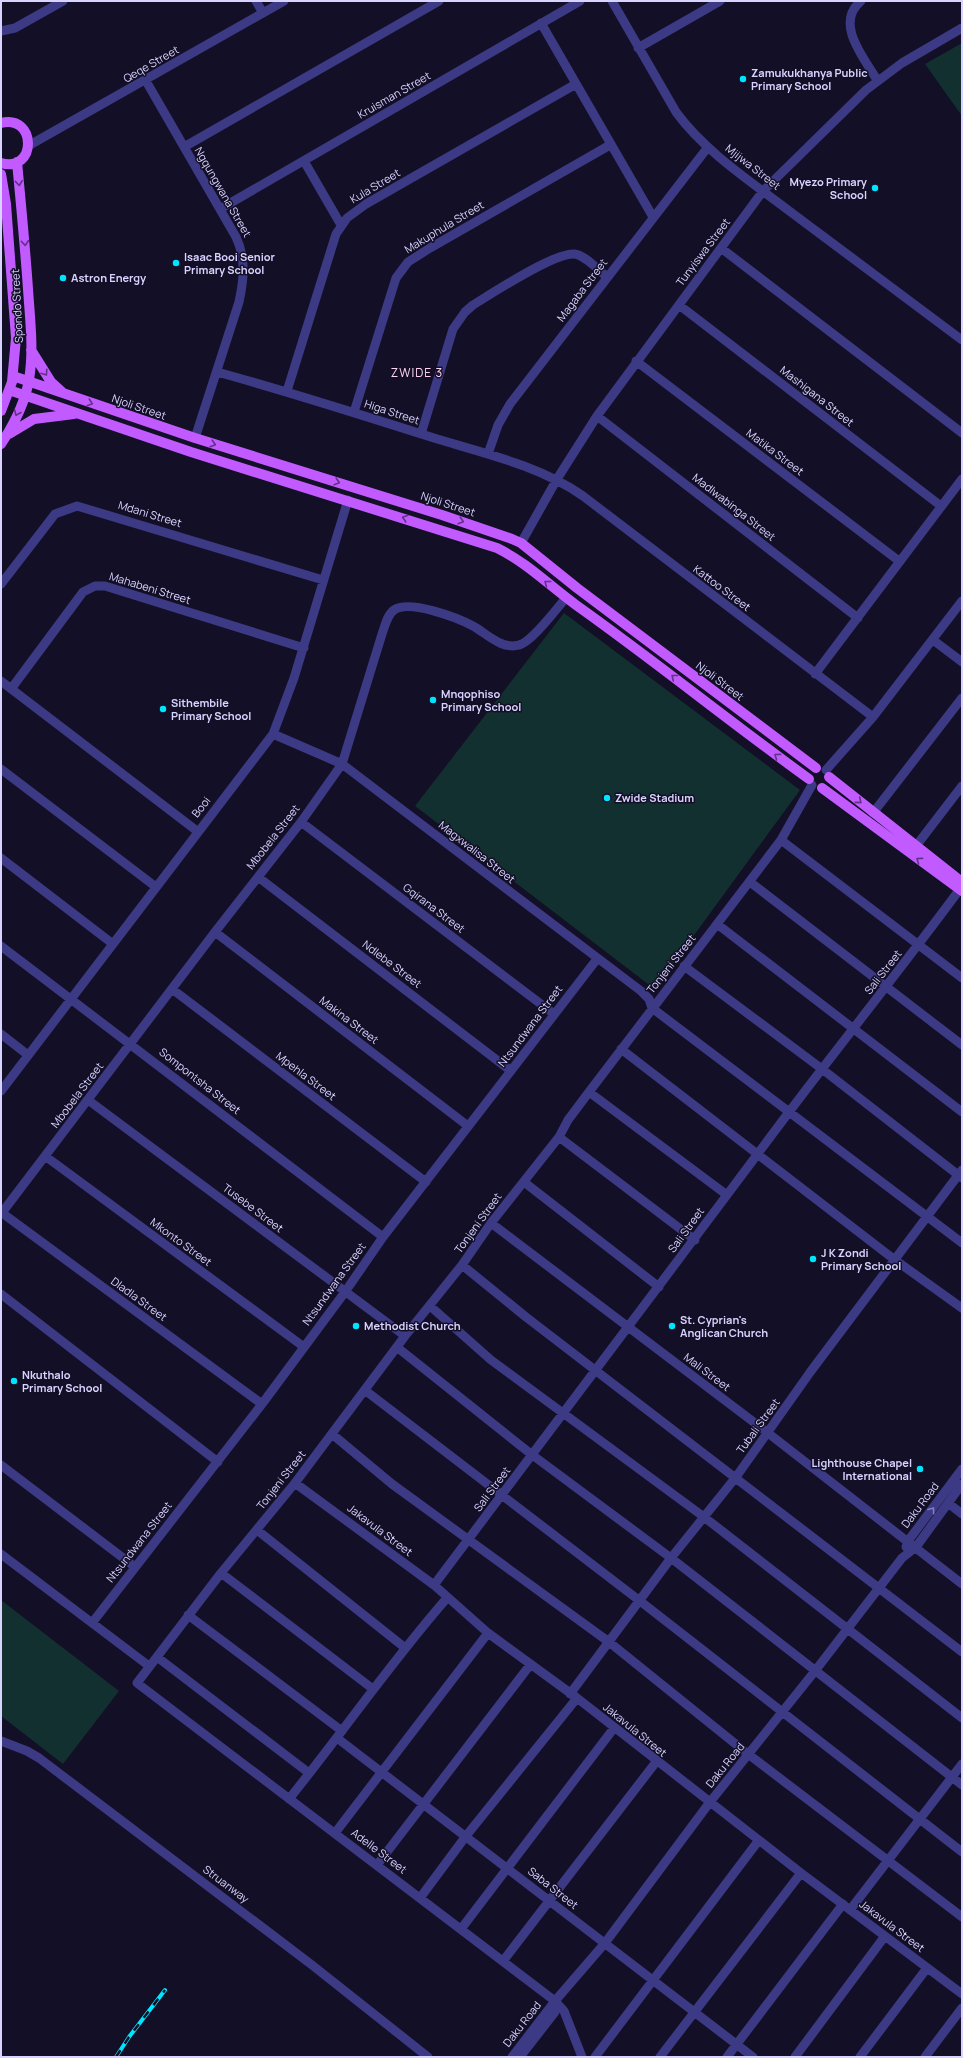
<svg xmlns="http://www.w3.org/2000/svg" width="963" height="2058" font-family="Manrope,sans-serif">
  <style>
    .green { fill: #12302f }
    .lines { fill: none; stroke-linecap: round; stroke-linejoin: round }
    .minor { stroke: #3d3a85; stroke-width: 9 }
    .major { stroke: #c25bff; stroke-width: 10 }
    .rail-casing { stroke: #00e5ff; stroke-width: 4 }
    .rail { stroke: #130f26; stroke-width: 2.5; stroke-dasharray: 8; stroke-linecap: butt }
    .oneway { stroke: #623188 }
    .oneway2 { stroke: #837fbc }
    .poi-dot { fill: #00e5ff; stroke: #130f26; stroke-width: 1.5 }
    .labels { text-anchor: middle; stroke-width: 3; stroke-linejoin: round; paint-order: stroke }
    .street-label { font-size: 11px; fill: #d9d4ff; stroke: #130f26 }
    .poi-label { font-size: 11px; font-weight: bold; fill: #d9d4ff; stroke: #130f26; text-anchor: start }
    .neighbourhood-label { font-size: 12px; letter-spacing: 1px; fill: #ffd6f0; stroke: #130f26 }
  </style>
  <rect width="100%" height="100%" fill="#130f26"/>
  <!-- green -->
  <path class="green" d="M962 43V116L925 64Z
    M564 613 800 790 660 982 648 984 415 806Z
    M1 1600 119 1691 63 1764 1 1716Z"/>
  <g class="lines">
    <!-- minor -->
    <path class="minor" d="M256 1 263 13
      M612 1 676 112C705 152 753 183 792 213 849 255 905 298 962 340
      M861 1C834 23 864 58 877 80
      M541 23 653 217
      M1 31 15 28 63 1
      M638 48 720 1
      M146 81 236 237C246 258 244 279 239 302L195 438
      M28 146 284 1
      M184 147 439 1
      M304 161 341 225
      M220 209 580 1
      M721 248 962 433
      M679 305 941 506
      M636 361 899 561
      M217 372C290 392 362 415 434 438 483 453 541 466 583 496L873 717
      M287 391 336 234 347 218 366 204 576 84
      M354 412 396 278 408 262 430 248 610 145
      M597 416 858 618
      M421 434 453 329 465 312 473 305C491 294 555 252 574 254 585 255 597 269 606 276
      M488 454 498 425 510 404 708 147
      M521 543 557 479 597 416 763 191 866 90 902 63 962 28
      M1 584 55 514 77 506 323 580
      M933 640 962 662
      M815 674 962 479
      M1 681 197 831
      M11 689 83 592 95 586H105L304 648
      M273 734 342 764 641 991 649 999 652 1008 962 1243
      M1 769 156 887
      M826 770 873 717 962 601
      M873 813 962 698
      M301 822 554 1014
      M781 840 962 978
      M916 846 962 786
      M1 858 113 944
      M258 877 511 1071
      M750 882 962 1045
      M717 924 962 1112
      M215 932 468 1126
      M1 946 383 1237
      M684 966 822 1069 962 1178
      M172 989 426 1182
      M1 1034 28 1055
      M621 1049 895 1260 962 1308
      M1 1091 273 734 294 678 348 500
      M589 1092 727 1195
      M88 1100 405 1336
      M559 1137 695 1240
      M45 1156 304 1347
      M524 1182 659 1287
      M2 1213 262 1404
      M1 1214 215 932 301 822 342 764 382 634C385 626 387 615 394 610 409 599 458 618 473 626 487 634 502 650 519 645 532 642 556 609 566 598
      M491 1223 768 1433 962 1584
      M462 1265 526 1317 962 1652
      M1 1294 218 1462
      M430 1306 491 1360 704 1517 962 1718
      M398 1348 531 1454 671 1558 962 1785
      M366 1391 640 1601 962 1852
      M332 1434 392 1484 609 1642 748 1754 962 1917
      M1 1465 135 1567
      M295 1483 434 1585 488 1633 577 1698 801 1873 962 1994
      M948 1503 962 1514
      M257 1530 404 1647
      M906 1547 908 1541 962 1469
      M1 1554 149 1666
      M221 1573 373 1689
      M434 1585C552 1428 671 1270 789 1112 845 1038 904 965 960 889
      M188 1615 342 1731
      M92 1623 262 1404 345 1292 383 1237 597 959
      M157 1657 309 1773
      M570 1694 671 1558 736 1477 811 1371 962 1170
      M337 1738 753 2057
      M1 1741 27 1751 39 1758 312 1965 428 2057
      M289 1799C343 1732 391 1662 447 1598
      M335 1833 488 1633
      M377 1865 530 1665
      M420 1898 466 1836 577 1698
      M850 1910 962 1764
      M461 1929 614 1728
      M503 1961 656 1762
      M512 2057 555 2001 605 1943 710 1802 815 1671 902 1558 916 1547 962 1484
      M520 2057 555 2012
      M582 2057 564 2011 555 2001 137 1683 221 1573 295 1483 405 1336 462 1265 491 1223 559 1137 568 1120 589 1092 781 840 812 785
      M595 2057 759 1840
      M660 2057 801 1873
      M727 2057 843 1904
      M795 2057 885 1936
      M860 2057 927 1968
      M925 2057 962 2008"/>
    <!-- major -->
    <path class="major" d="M1 123C37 114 37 173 1 163
      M1 174 6 204 16 338 12 382 1 411
      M31 350 51 382 62 392
      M13 376 195 438 442 515 512 539 521 543 577 588 816 768
      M9 390 191 452 497 548C526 562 550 586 576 605 655 661 730 722 809 779
      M9 434 34 419 74 414
      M1 444C13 426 25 402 29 380 34 350 30 319 28 289 25 246 21 204 17 162
      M829 777 962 882
      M822 788 962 891"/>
    <!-- rail casing -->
    <g class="rail-casing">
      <path id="rail" d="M116 2057 129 2037 165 1990"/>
    </g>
    <!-- rail -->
    <use href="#rail" class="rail"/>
  </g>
  <!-- one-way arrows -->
  <defs><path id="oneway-chevron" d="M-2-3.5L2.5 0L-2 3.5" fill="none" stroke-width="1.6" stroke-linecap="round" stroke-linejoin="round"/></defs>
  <g class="oneway">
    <use href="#oneway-chevron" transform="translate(19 183) rotate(84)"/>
    <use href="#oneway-chevron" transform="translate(25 243) rotate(85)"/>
    <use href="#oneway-chevron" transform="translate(45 373) rotate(56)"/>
    <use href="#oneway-chevron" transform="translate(90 403) rotate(19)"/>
    <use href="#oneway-chevron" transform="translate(17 413) rotate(113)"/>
    <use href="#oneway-chevron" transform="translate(213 444) rotate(17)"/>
    <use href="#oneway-chevron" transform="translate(337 482) rotate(17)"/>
    <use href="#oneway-chevron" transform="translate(405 518) rotate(-163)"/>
    <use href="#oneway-chevron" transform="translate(461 521) rotate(18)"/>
    <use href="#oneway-chevron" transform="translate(547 583) rotate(-142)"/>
    <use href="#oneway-chevron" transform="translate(674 677) rotate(-141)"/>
    <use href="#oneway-chevron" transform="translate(777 756) rotate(-144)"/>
    <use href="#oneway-chevron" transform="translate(859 801) rotate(40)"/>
    <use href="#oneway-chevron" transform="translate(919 860) rotate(-144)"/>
  </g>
  <use class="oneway2" href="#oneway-chevron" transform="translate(932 1510) rotate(-53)"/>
  <!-- markers -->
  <g class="poi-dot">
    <circle cx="743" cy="79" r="4"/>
    <circle cx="875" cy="188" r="4"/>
    <circle cx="176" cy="263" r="4"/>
    <circle cx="63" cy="278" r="4"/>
    <circle cx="433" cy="700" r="4"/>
    <circle cx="163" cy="709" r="4"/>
    <circle cx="607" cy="798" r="4"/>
    <circle cx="813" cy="1259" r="4"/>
    <circle cx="356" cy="1326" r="4"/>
    <circle cx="672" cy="1326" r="4"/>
    <circle cx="14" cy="1381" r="4"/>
    <circle cx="920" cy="1469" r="4"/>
  </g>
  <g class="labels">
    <!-- street labels -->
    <g class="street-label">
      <text transform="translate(151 64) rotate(-30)" y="4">Qeqe Street</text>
      <text transform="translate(394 95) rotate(-30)" y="4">Kruisman Street</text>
      <text transform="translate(753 167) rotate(38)" y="4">Mjijwa Street</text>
      <text transform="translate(375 186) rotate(-31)" y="4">Kula Street</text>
      <text transform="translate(223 192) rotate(60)" y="4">Ngqungwana Street</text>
      <text transform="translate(444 227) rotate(-31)" y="4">Makuphula Street</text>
      <text transform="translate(703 252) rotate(-53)" y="4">Tunyiswa Street</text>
      <text transform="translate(582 290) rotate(-53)" y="4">Magaba Street</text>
      <text transform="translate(17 306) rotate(-93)" y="4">Spondo Street</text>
      <text transform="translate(817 396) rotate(38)" y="4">Mashigana Street</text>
      <text transform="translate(139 407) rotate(19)" y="4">Njoli Street</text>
      <text transform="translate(392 412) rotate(18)" y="4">Higa Street</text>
      <text transform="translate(775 452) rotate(37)" y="4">Matika Street</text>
      <text transform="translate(448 504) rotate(18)" y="4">Njoli Street</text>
      <text transform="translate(734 507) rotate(38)" y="4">Madlwabinga Street</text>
      <text transform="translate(150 514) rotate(17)" y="4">Mdani Street</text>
      <text transform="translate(150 588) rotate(17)" y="4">Mahabeni Street</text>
      <text transform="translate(722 588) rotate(37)" y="4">Kattoo Street</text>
      <text transform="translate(720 681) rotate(37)" y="4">Njoli Street</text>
      <text transform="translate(201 807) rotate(-52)" y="4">Booi</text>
      <text transform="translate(273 837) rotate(-52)" y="4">Mbobela Street</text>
      <text transform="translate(477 852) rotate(38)" y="4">Magxwalisa Street</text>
      <text transform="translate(434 908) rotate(37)" y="4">Gqirana Street</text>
      <text transform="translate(392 964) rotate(37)" y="4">Ndlebe Street</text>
      <text transform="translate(671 964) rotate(-52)" y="4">Tonjeni Street</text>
      <text transform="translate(883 972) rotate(-52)" y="4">Sali Street</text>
      <text transform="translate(349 1020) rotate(37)" y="4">Makina Street</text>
      <text transform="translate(530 1026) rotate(-53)" y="4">Ntsundwana Street</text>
      <text transform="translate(306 1076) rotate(37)" y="4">Mpehla Street</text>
      <text transform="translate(200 1081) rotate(38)" y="4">Sompontsha Street</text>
      <text transform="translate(77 1095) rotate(-53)" y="4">Mbobela Street</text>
      <text transform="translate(253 1208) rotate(37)" y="4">Tusebe Street</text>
      <text transform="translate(478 1223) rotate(-54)" y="4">Tonjeni Street</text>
      <text transform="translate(686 1230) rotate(-54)" y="4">Sali Street</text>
      <text transform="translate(181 1242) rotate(36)" y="4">Mkonto Street</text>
      <text transform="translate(334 1284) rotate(-54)" y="4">Ntsundwana Street</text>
      <text transform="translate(139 1299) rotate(36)" y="4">Dladla Street</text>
      <text transform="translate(707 1372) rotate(37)" y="4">Mali Street</text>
      <text transform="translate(758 1426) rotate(-54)" y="4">Tubali Street</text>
      <text transform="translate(281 1480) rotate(-52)" y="4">Tonjeni Street</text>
      <text transform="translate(492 1489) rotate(-53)" y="4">Sali Street</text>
      <text transform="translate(920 1505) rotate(-53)" y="4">Daku Road</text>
      <text transform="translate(380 1530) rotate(37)" y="4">Jakavula Street</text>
      <text transform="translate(139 1542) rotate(-52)" y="4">Ntsundwana Street</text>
      <text transform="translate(635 1730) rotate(39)" y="4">Jakavula Street</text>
      <text transform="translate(725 1765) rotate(-51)" y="4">Daku Road</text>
      <text transform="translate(379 1851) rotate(37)" y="4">Adelle Street</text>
      <text transform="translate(226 1884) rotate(37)" y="4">Struanway</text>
      <text transform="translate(553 1888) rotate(38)" y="4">Saba Street</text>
      <text transform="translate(892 1926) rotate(37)" y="4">Jakavula Street</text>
      <text transform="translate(522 2024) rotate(-52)" y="4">Daku Road</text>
    </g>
    <!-- poi labels -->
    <g class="poi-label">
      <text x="751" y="77">Zamukukhanya Public<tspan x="751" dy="13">Primary School</tspan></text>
      <text x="867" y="186" text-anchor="end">Myezo Primary<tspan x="867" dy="13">School</tspan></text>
      <text x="184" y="261">Isaac Booi Senior<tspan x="184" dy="13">Primary School</tspan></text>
      <text x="71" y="282">Astron Energy</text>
      <text x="441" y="698">Mnqophiso<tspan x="441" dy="13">Primary School</tspan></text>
      <text x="171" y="707">Sithembile<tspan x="171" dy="13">Primary School</tspan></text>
      <text x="615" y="802">Zwide Stadium</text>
      <text x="821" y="1257">J K Zondi<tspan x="821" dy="13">Primary School</tspan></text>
      <text x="680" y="1324">St. Cyprian's<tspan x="680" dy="13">Anglican Church</tspan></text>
      <text x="364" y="1330">Methodist Church</text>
      <text x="22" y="1379">Nkuthalo<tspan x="22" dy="13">Primary School</tspan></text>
      <text x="912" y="1467" text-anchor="end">Lighthouse Chapel<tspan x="912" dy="13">International</tspan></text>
    </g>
    <!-- neighbourhood labels -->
    <g class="neighbourhood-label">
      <text x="417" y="377">ZWIDE 3</text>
    </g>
  </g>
  <!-- border -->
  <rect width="963" height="2058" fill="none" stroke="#d9d4ff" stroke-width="4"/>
</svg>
